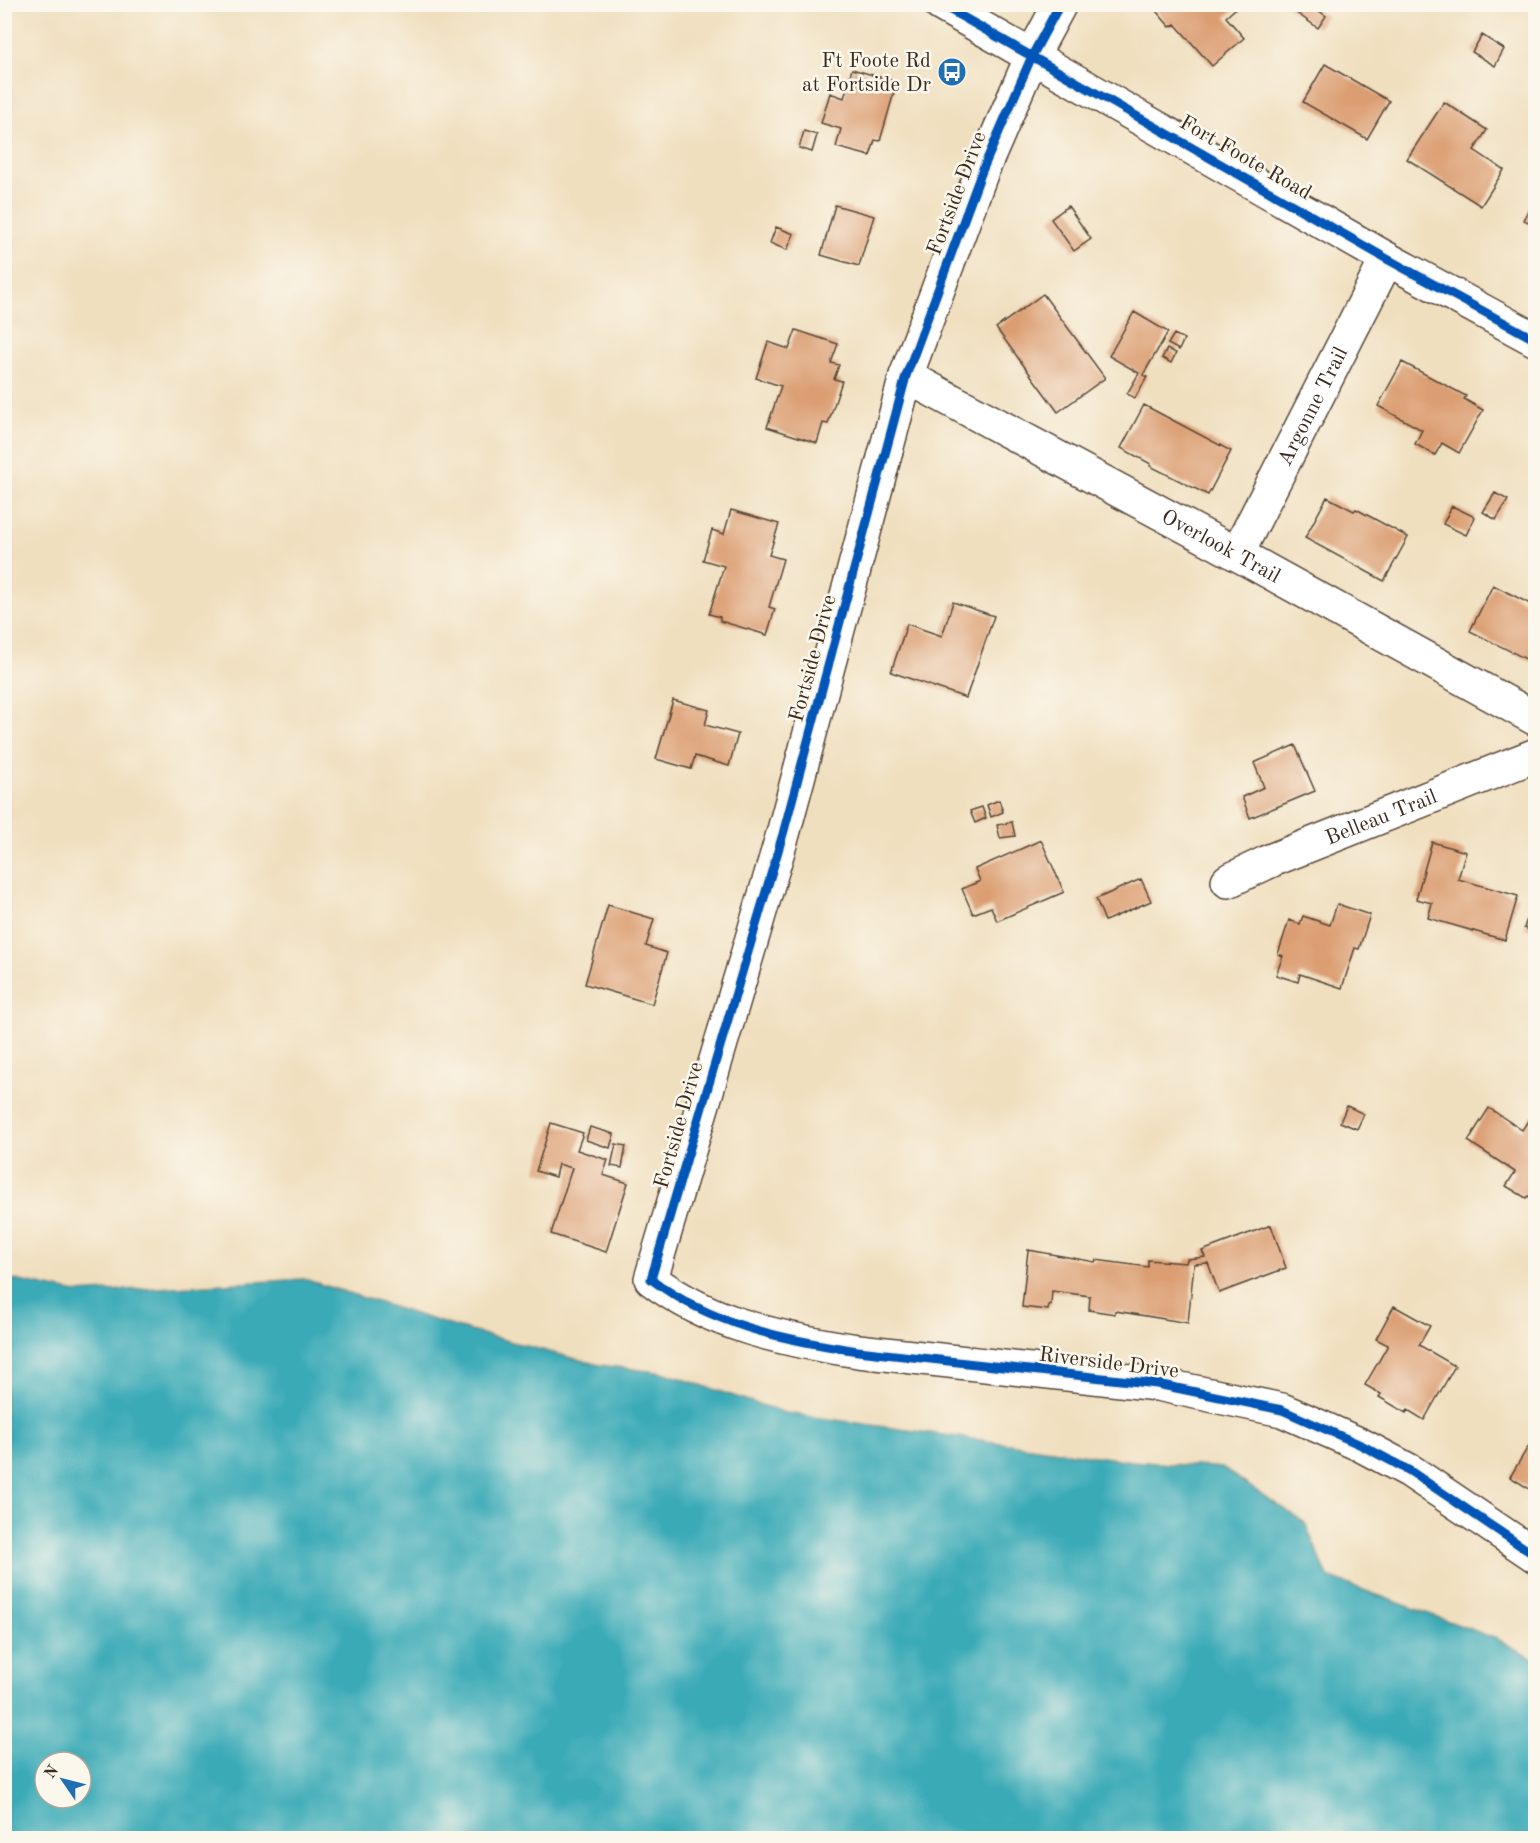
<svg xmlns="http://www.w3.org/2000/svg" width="1540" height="1843" font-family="'Old Standard TT',serif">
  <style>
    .water { fill: #3aaab7; stroke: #3a6a6a; stroke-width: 1.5; fill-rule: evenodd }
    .building { fill: #db9e72 }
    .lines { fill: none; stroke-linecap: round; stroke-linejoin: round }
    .minor-casing { stroke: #564536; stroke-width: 36 }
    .minor { stroke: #fff; stroke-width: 33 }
    .cycleway-casing { stroke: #fbf7ec; stroke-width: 13 }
    .cycleway { stroke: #0057b8; stroke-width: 9 }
    .labels { text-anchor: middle; stroke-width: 5; stroke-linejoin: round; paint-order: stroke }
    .poi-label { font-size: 21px; fill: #3b2a1e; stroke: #fbf7ec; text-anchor: end }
    .street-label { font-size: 21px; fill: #3b2a1e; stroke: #fbf7ec }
  </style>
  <rect width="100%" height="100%" fill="#fbf7ec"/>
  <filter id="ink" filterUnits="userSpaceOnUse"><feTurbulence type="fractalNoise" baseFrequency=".0167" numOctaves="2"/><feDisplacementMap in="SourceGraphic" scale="12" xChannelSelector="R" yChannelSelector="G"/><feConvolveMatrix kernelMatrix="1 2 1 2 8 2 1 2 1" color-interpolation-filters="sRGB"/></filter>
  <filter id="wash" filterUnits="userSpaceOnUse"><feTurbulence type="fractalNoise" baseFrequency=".008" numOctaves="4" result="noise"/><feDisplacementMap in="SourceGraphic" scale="24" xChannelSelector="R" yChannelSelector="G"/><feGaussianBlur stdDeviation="1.35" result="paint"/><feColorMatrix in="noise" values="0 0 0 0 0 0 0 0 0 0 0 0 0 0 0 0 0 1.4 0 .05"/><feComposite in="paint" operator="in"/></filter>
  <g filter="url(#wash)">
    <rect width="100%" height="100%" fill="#f0dfbf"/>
    <!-- water -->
    <path class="water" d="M5 1278 77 1293 304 1279 459 1328 599 1365 665 1373 785 1413 1131 1461 1222 1468 1305 1523 1328 1577 1497 1639 1535 1660V1838H5ZM45 1762H81V1798H45Z"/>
    <g id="blocks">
      <!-- building -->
      <path class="building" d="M1150 4H1230L1235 9 1226 17 1244 38 1212 66 1175 24 1170 27Z
        M1290 4H1309L1326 16 1318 28 1288 7Z
        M1482 35 1504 49 1495 66 1472 52Z
        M1325 64 1389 101 1367 139 1303 102Z
        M852 69 897 82 880 141 875 140 870 156 836 147 841 129 821 123 830 93 844 98Z
        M1444 102 1487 130 1474 150 1504 170 1481 206 1407 159Z
        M804 131 817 135 812 152 799 148Z
        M1536 197V226L1524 220Z
        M835 205 874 216 859 266 821 255Z
        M1068 206 1091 239 1074 251 1051 219Z
        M776 227 794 234 787 250 770 243Z
        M1043 294 1105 378 1058 412 996 328Z
        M1134 312 1168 332 1143 375 1147 377 1135 398 1127 394 1139 373 1109 356Z
        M796 330 838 344 831 363 839 365 834 379 842 381 828 424 823 423 817 443 767 427 781 386 756 378 768 342 789 349Z
        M1174 334 1184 339 1179 350 1168 344Z
        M1167 349 1176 353 1171 363 1162 358Z
        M1402 362 1466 396 1464 399 1483 410 1459 453 1442 443 1435 455 1415 444 1422 430 1378 406Z
        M1144 405 1231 451 1208 495 1150 466 1151 464 1121 448Z
        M1495 493 1508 500 1496 520 1483 512Z
        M1327 497 1354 511 1356 509 1408 537 1384 581 1305 538Z
        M1452 506 1475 517 1466 535 1443 524Z
        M731 510 779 524 769 555 783 559 769 607 775 609 767 635 720 621V617L709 614 724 566 703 560 712 530 724 534Z
        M1493 585 1536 607V664L1470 631Z
        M953 602 994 616 966 698 891 672 907 624 942 636Z
        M673 700 709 710 705 725 738 734 729 766 695 756 691 769 656 759Z
        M1295 745 1315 791 1250 818 1242 797 1264 787 1254 763Z
        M999 800 1003 812 991 817 987 805Z
        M982 807 986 818 975 823 970 811Z
        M1012 822 1015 836 1000 838 997 825Z
        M1041 840 1064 892 997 921 991 907 973 914 962 889 980 881 975 869Z
        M1432 842 1466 852 1458 879 1518 896 1505 940 1428 918 1432 903 1416 899Z
        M1141 879 1151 901 1105 921 1096 899Z
        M1337 904 1370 915 1359 949 1355 948 1342 988 1300 974 1298 982 1276 975 1283 956 1278 954 1289 920 1300 924 1303 916 1330 925Z
        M1532 904 1536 906V932L1524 928Z
        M608 905 654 919 646 946 667 953 652 1004 585 984Z
        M1347 1106 1364 1114 1357 1129 1340 1122Z
        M1489 1108 1522 1130 1531 1116 1536 1119V1201L1528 1196 1526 1198 1506 1186 1515 1172 1468 1141Z
        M551 1123 583 1133 577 1150 608 1160 603 1175 628 1183 606 1252 551 1234 572 1168 558 1164 555 1177 536 1171Z
        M590 1127 614 1134 610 1148 586 1140Z
        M616 1144 626 1146 622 1168 611 1166Z
        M1271 1225 1286 1268 1219 1293 1208 1263 1194 1264 1188 1323 1115 1311V1314L1089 1310 1090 1296 1052 1291 1051 1305H1049L1048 1310 1022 1307 1028 1250 1095 1262 1096 1260 1148 1267V1260L1186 1263 1187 1259 1205 1257 1202 1251Z
        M1394 1306 1430 1326 1419 1345 1455 1366 1424 1420 1408 1410 1406 1413 1379 1397 1381 1394 1365 1385 1388 1345 1376 1339Z
        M1534 1437 1536 1438V1493L1510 1477Z"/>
    </g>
  </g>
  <g filter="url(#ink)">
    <use href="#blocks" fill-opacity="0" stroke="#564536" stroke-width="1.5"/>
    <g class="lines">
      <!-- minor casing -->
      <g class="minor-casing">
        <g id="minor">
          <path d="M940 4 1387 259 1536 340"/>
          <path d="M1060 4 1032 56 982 171 906 376 783 834 651 1279C711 1325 785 1340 858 1351L1157 1384 1282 1410 1361 1445 1410 1471 1536 1556"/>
          <path id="s1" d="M906 376 1237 554 1536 719"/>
          <path id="s2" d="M1237 554 1387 259"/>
          <path id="s3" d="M1228 881 1272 860 1536 755"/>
        </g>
      </g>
      <!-- minor -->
      <use href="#minor" class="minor"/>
      <!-- cycleway casing -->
      <g class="cycleway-casing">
        <path id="cycleway" d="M940 4 1387 259 1536 340
          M1060 4 1032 56 982 171 906 376 783 834 651 1279C711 1325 785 1340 858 1351L1157 1384 1282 1410 1361 1445 1410 1471 1536 1556"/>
      </g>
      <!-- cycleway -->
      <use href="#cycleway" class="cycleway"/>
    </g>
  </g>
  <!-- icons -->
  <defs>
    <g id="bus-disc" transform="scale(1.5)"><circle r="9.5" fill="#1f6fb2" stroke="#fbf7ec"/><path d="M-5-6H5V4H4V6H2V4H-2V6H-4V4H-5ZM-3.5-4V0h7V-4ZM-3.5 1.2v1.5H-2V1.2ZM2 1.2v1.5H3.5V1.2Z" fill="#fff"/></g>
  </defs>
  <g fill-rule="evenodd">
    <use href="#bus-disc" x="952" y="72"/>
  </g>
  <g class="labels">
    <!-- poi labels -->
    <g class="poi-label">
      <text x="931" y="67">Ft Foote Rd<tspan x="931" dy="24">at Fortside Dr</tspan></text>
    </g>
    <!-- street labels -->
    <g class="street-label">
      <text transform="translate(1246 157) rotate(30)" y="7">Fort Foote Road</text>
      <text transform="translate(956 193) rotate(-69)" y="7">Fortside Drive</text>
      <text dy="7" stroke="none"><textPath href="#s2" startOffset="166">Argonne Trail</textPath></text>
      <text dy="7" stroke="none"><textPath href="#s1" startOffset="358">Overlook Trail</textPath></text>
      <text transform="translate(812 658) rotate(-75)" y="7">Fortside Drive</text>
      <text dy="7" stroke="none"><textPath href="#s3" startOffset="166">Belleau Trail</textPath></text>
      <text transform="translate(678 1125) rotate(-74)" y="7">Fortside Drive</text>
      <text transform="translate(1109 1362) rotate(7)" y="7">Riverside Drive</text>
    </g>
  </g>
  <!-- margin -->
  <rect width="1540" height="1843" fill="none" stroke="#fbf7ec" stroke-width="24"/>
  <!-- north arrow -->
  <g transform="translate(63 1780) rotate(305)"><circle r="28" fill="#fbf7ec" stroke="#aea59a" stroke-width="1.5"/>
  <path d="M0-4.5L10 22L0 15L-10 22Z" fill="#1f6fb2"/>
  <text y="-9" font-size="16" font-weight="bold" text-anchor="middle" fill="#3b2a1e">N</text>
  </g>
</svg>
